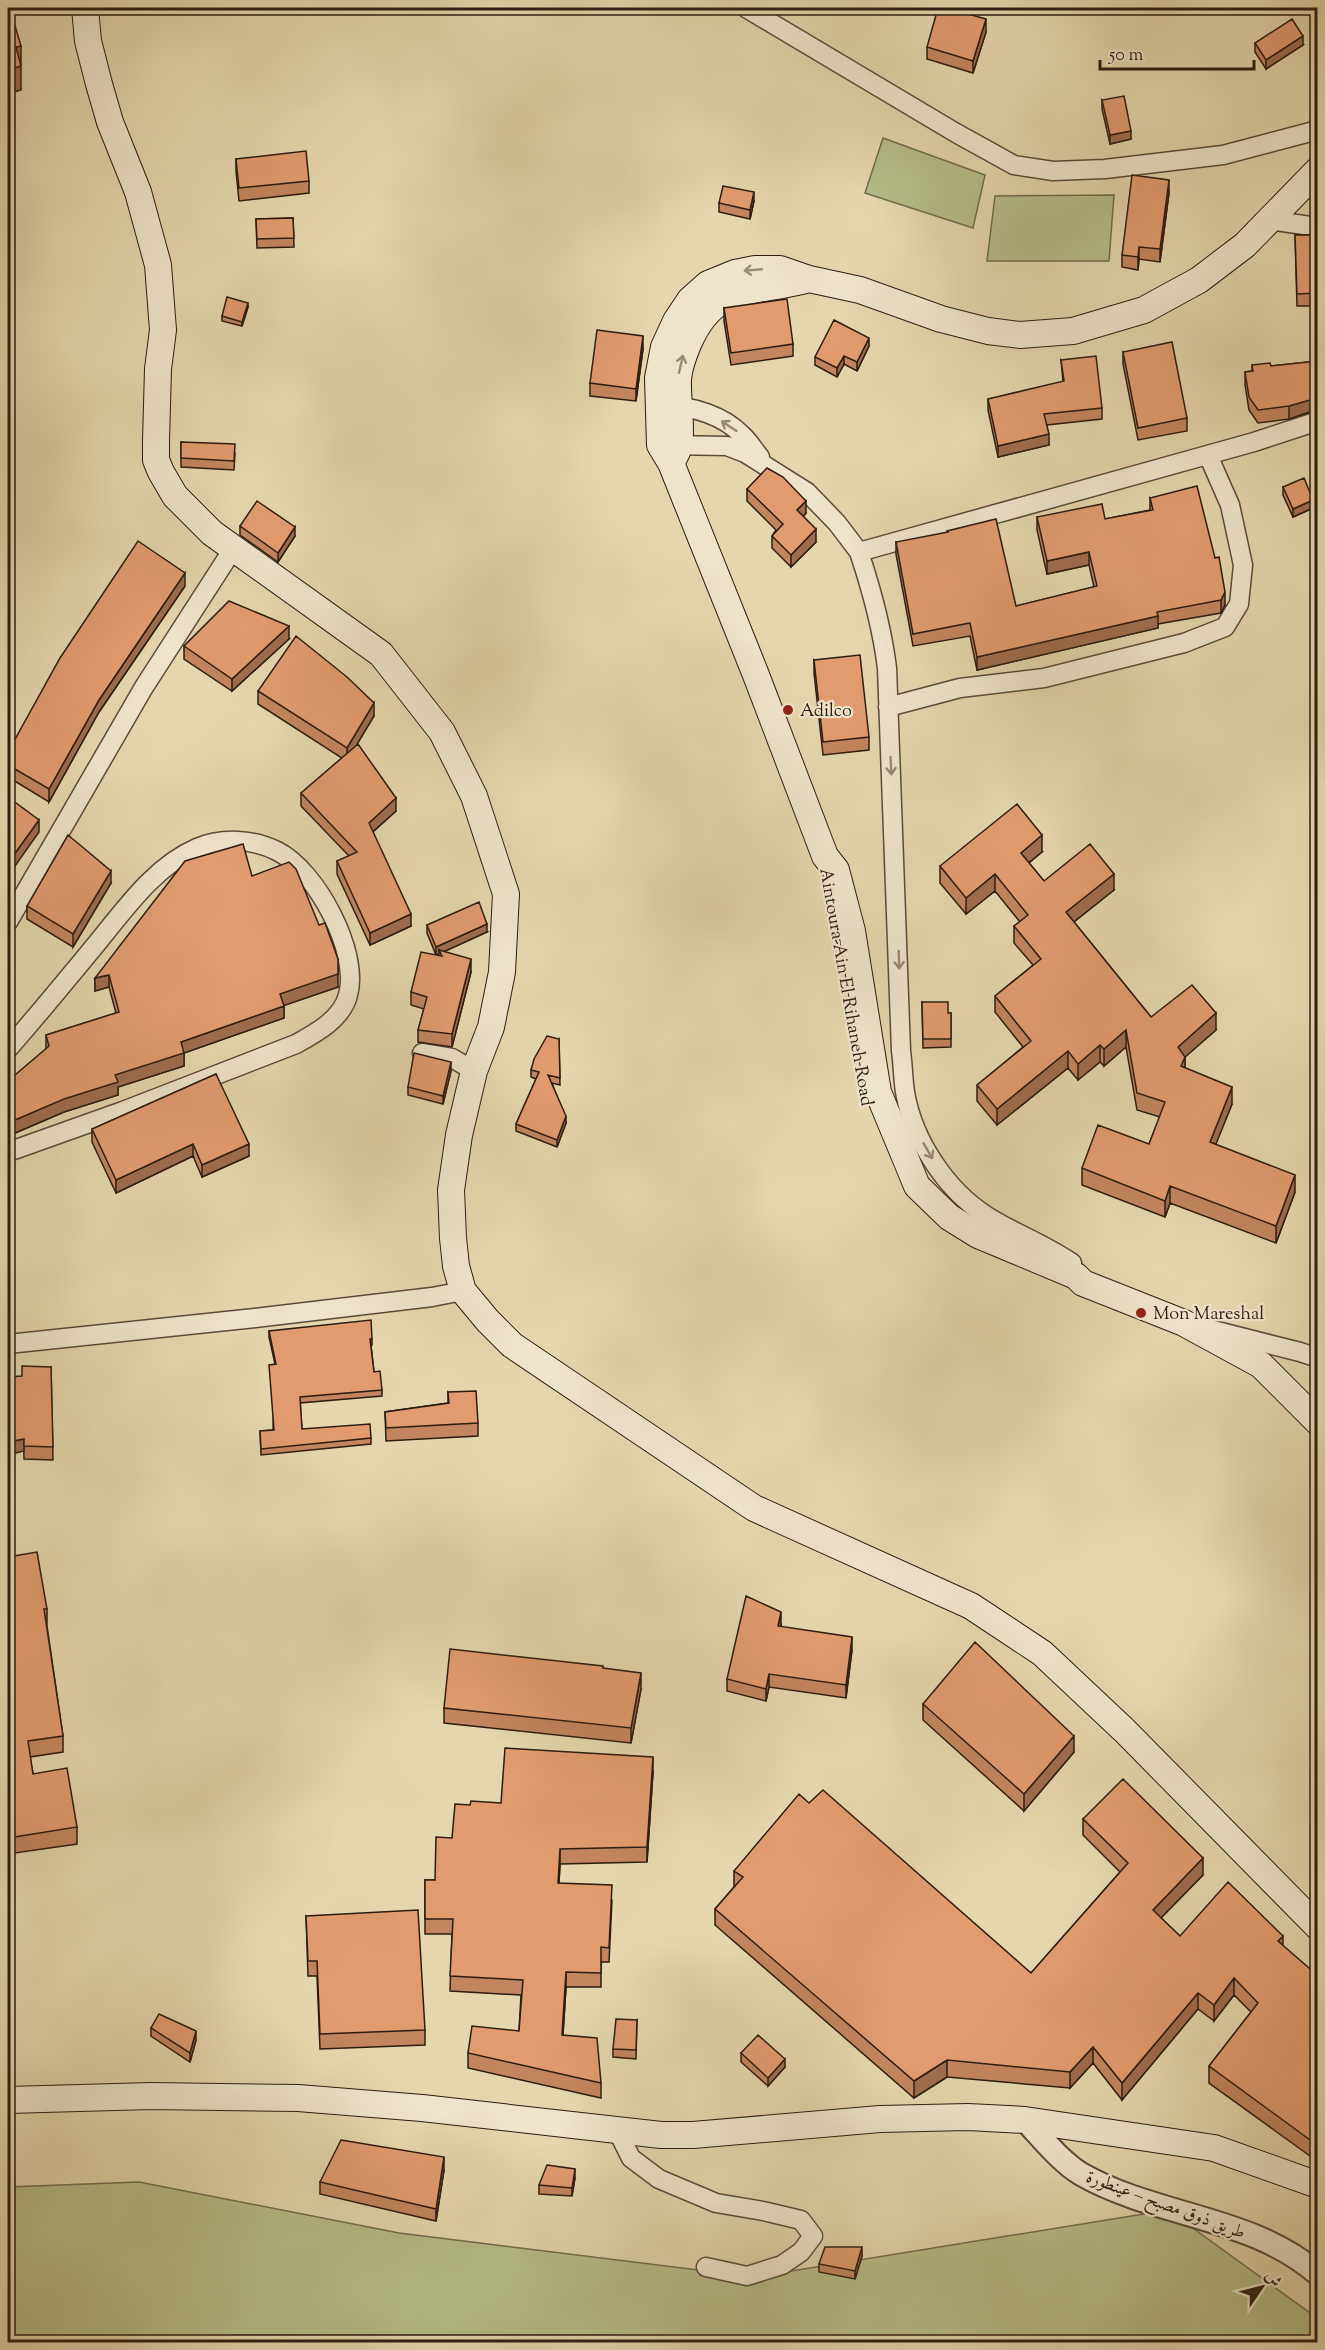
<svg xmlns="http://www.w3.org/2000/svg" width="1325" height="2350" font-family="'Sorts Mill Goudy',Amiri,serif">
  <style>
    .green { fill: #b5bd89; stroke: #716c4e; stroke-width: 1.5 }
    .lines { fill: none; stroke-linecap: round; stroke-linejoin: round }
    .minor-casing { stroke: #5b4a39; stroke-width: 21 }
    .tertiary-casing { stroke: #5b4a39; stroke-width: 26 }
    .secondary-casing { stroke: #2d1c12; stroke-width: 28 }
    .minor { stroke: #eee4ca; stroke-width: 18 }
    .tertiary { stroke: #eee4ca; stroke-width: 22 }
    .secondary { stroke: #eee4ca; stroke-width: 26 }
    .wall { fill: #c2855f; stroke: #2d1c12; stroke-width: 1.5 }
    .shaded-wall { fill: #9e6c4e; stroke: #2d1c12; stroke-width: 1.5 }
    .building { fill: #e19b6f; stroke: #2d1c12; stroke-width: 1.5 }
    .oneway { stroke: #978a77 }
    .poi-dot { fill: #8f2418; stroke: #eee4ca; stroke-width: 2 }
    .labels { text-anchor: middle; stroke-width: 4.5; stroke-linejoin: round; paint-order: stroke }
    .poi-label { font-size: 18px; fill: #2d1c12; stroke: #eee4ca; text-anchor: start }
    .street-label { font-size: 18px; fill: #2d1c12; stroke: #eee4ca }
  </style>
  <rect width="100%" height="100%" fill="#e5d6ad"/>
  <filter id="stains"><feTurbulence type="fractalNoise" baseFrequency=".00333" numOctaves="4"/><feColorMatrix values="0 0 0 0 .2 0 0 0 0 .09 0 0 0 0 .02 0 0 0 .5 -.17"/></filter>
  <radialGradient id="worn" r=".72"><stop offset=".6" stop-color="#630" stop-opacity="0"/><stop offset="1" stop-color="#630" stop-opacity=".3"/></radialGradient>
  <!-- green -->
  <path class="green" d="M883 138 985 175 973 228 865 193Z
    M1114 195 1109 261H987L995 196Z
    M139 2182 399 2233 755 2277 1168 2210 1317 2318V2342H8V2187Z"/>
  <g class="lines">
    <!-- minor casing -->
    <g class="minor-casing">
      <path id="minor" d="M746 8 956 133 1014 165 1053 171 1105 169 1223 155 1318 130
        M1268 220 1318 227
        M667 406C693 406 724 416 742 435 749 441 754 450 760 457
        M668 445 727 446 745 453 807 492 837 523 859 552 1254 442 1318 421
        M859 552C872 591 882 627 887 668L901 1051C903 1065 903 1079 905 1092 913 1140 946 1190 987 1216 1014 1233 1046 1245 1072 1263
        M888 707 960 688 1044 678 1184 643 1225 627 1239 604 1243 565 1230 505 1208 455
        M8 922 144 687 233 549
        M8 1049C37 1016 65 982 93 948 123 912 153 867 197 848 222 837 253 839 277 851 316 870 360 952 348 995 342 1019 316 1033 296 1044L123 1111 8 1152
        M422 1053 452 1058 474 1071
        M1209 1329 1300 1352 1318 1358
        M8 1344 255 1318 432 1297 463 1291
        M617 2130 631 2158 659 2179 716 2203 763 2211 801 2220 813 2236 801 2252 782 2265 747 2276 706 2267"/>
    </g>
    <!-- tertiary casing -->
    <g class="tertiary-casing">
      <path id="tertiary" d="M1025 2120C1042 2138 1060 2161 1081 2174 1156 2217 1252 2216 1318 2274"/>
    </g>
    <!-- secondary casing -->
    <g class="secondary-casing">
      <path id="secondary" d="M85 8 88 41 99 84 110 122 138 192 158 265 163 330 158 369 156 441V460L161 472 175 496 212 533 381 654 442 732 474 796 506 894 502 972 491 1027 474 1071 459 1135 451 1190 453 1238 456 1266 463 1291 488 1321 512 1345 754 1508 971 1606 1042 1653 1125 1731 1318 1927
        M1318 170 1245 245 1199 280 1144 310 1073 331 1020 335 988 331 941 319 860 290 809 279 780 269H755L735 273 708 284 690 300 676 321 664 347 658 378 660 445 671 463 756 675 825 856 836 870 852 931 878 1092 917 1186 949 1217 978 1235 1076 1276 1083 1283 1184 1323 1261 1365 1318 1422
        M671 463C674 458 678 451 679 446 682 432 678 402 678 386 677 372 683 356 689 342 715 283 752 294 806 280
        M8 2100 151 2096 298 2098 422 2108 661 2135H693L880 2119 968 2117 1025 2120 1214 2148 1318 2185"/>
    </g>
    <!-- minor -->
    <use href="#minor" class="minor"/>
    <!-- tertiary -->
    <use href="#tertiary" class="tertiary"/>
    <!-- secondary -->
    <use href="#secondary" class="secondary"/>
  </g>
  <!-- wall -->
  <path class="wall" d="M1013 8H1027V10Z
    M986 32 973 73 927 59V47Z
    M1255 43 1303 45 1266 69 1255 52Z
    M1102 100 1131 139 1110 144 1102 109Z
    M236 159 309 181V193L239 201 236 171Z
    M1169 193 1160 262 1139 259 1138 270 1122 267V255Z
    M754 201 750 219 719 212V203Z
    M293 218 294 247 257 248 256 219Z
    M1295 235H1317V306H1297Z
    M248 307 242 326 222 321V316Z
    M724 308 793 344V356L731 365 724 321Z
    M869 346 857 371 844 364 837 377 815 365V357Z
    M643 349 636 401 590 396V383Z
    M1123 352 1187 418V431L1138 440 1123 364Z
    M1061 360 1102 408V419L1047 425 1049 445 998 457 988 410V399L1063 382Z
    M1317 361V410L1289 419 1258 423 1249 410 1245 385V372L1252 371V365L1271 366Z
    M181 442 235 453 234 470 181 467Z
    M1283 487 1313 508 1293 517 1283 495Z
    M747 489 806 513 803 517 816 542 791 567 772 548V536L776 530 747 501Z
    M1150 498 1225 605 1221 613 1158 624V628L977 670 970 636 913 646 896 554V542L1016 606 1094 587 1089 565 1047 574 1037 530V517L1105 519 1150 510Z
    M240 526 295 536 278 562 240 535Z
    M185 586 99 712 49 802 8 777V752Z
    M289 639 232 691 184 659V646Z
    M814 660 869 737V750L823 755 814 673Z
    M258 691 374 716 356 745 396 811 373 832 411 926 370 945 337 874V861L349 856 301 806V793L342 758 258 704Z
    M1042 852 1029 863 1044 881 1114 890 1074 922 1151 1017 1216 1030 1185 1057V1068L1232 1104 1215 1145 1295 1192 1276 1243 1170 1203 1165 1217 1082 1185V1168L1149 1144 1160 1117 1137 1110 1126 1047 1104 1066 1100 1062 1078 1080 1068 1068 997 1125 977 1101V1085L1023 1047 995 1012V996L1033 965 1014 943V926L1020 922 995 891 966 914 940 883V866Z
    M252 876 338 987 284 1005V1018L184 1053V1066L118 1087V1095L64 1112 8 1136V1081L46 1049V1035L116 1013 109 987 95 991V978Z
    M111 883 73 947 27 919V906Z
    M427 925 487 932 445 951 471 972 452 1047 418 1042V1030L424 1009 411 1005V992L436 955 427 933Z
    M922 1002 948 1013H951V1047L923 1048Z
    M559 1039 560 1085 552 1083 566 1123 557 1147 516 1131V1124L536 1079 531 1077V1070Z
    M451 1071 443 1104 408 1095V1087Z
    M216 1074 249 1156 202 1177 193 1156 116 1193 92 1142V1129Z
    M269 1331 372 1339V1345H371L374 1372 382 1390V1396L300 1403 302 1429 371 1438V1444L261 1455 260 1431 273 1430 275 1364 269 1337Z
    M51 1367 53 1460 24 1459 22 1376Z
    M448 1392 478 1423V1436L386 1441 385 1412 448 1403Z
    M8 1557 47 1609V1626L63 1736V1752L30 1757 33 1774 77 1827V1844L8 1854Z
    M781 1624V1627L852 1650 846 1698 769 1687 766 1701 727 1691V1679Z
    M603 1668 641 1689 631 1743 444 1723V1708Z
    M923 1704 1074 1752 1024 1811 923 1720Z
    M653 1772 647 1862 560 1864 559 1883 612 1900 609 1962H601V1987H566L563 2035 601 2083V2098L468 2068V2053L519 2031 521 1995 450 1991 452 1934H425V1880H435L452 1838 470 1805 501 1803Z
    M809 1803 1031 1973 1120 1872 1083 1835V1819L1203 1875 1161 1918 1180 1936 1283 1946 1317 1975V2161L1209 2083V2066L1251 2012 1234 1995 1214 2021 1198 2009 1122 2100 1093 2063 1070 2088 947 2077 914 2098 715 1925V1909L734 1887V1871Z
    M306 1916 425 2030V2045L320 2049 317 1976H308Z
    M637 2020 636 2059 613 2057V2049Z
    M151 2028 196 2040 190 2062 151 2036Z
    M741 2053 785 2067 768 2086 741 2062Z
    M444 2170 436 2221 320 2194V2182Z
    M575 2178 572 2196 539 2194V2185Z
    M862 2256 855 2279 819 2272V2264Z"/>
  <!-- shaded-wall -->
  <path class="shaded-wall" d="M986 19V32L973 73V61Z
    M1303 36V45L1266 69V60Z
    M21 46V90L8 94V70L16 47Z
    M1131 131V139L1110 144V135Z
    M1169 180V193L1160 262V249Z
    M754 192V201L750 219V210Z
    M1139 247V259L1138 270V257Z
    M248 303V307L242 326V322Z
    M643 336V349L636 401V389Z
    M869 338V346L857 371V362Z
    M844 356V364L837 377V368Z
    M1315 398V410L1289 419V406Z
    M1049 434V445L998 457V446Z
    M1313 500V508L1293 517V509Z
    M806 501V513L797 523V510Z
    M295 527V536L278 562V553Z
    M816 529V542L791 567V555Z
    M1089 552V565L1047 574V561Z
    M185 573V586L99 712 49 802V789L99 700Z
    M1225 592V605L1221 613V600Z
    M1158 616V628L977 670V657Z
    M289 626V639L232 691V679Z
    M374 703V716L347 761V748Z
    M396 798V811L369 835V823Z
    M39 820V832L8 876V863Z
    M1042 835V852L1021 869V853Z
    M111 871V883L73 947V934Z
    M995 874V891L966 914V898Z
    M1114 874V890L1066 928V912Z
    M411 914V926L370 945V933Z
    M487 924V932L441 953 439 950V954L436 955V947Z
    M338 959V987L280 1007V994Z
    M471 959V972L452 1047V1034Z
    M109 975V987L95 991V978Z
    M284 1006V1018L184 1053V1066L118 1087V1095L64 1112 8 1136V1123L115 1075 181 1042Z
    M1216 1013V1030L1185 1057V1074L1181 1083 1178 1047Z
    M1126 1030V1047L1104 1066V1049Z
    M1100 1045V1062L1078 1080V1064Z
    M1068 1051V1068L997 1125V1109Z
    M451 1062V1071L443 1104V1096Z
    M1232 1087V1104L1210 1159V1142Z
    M566 1116V1123L557 1147V1140Z
    M193 1144V1156L116 1193V1180Z
    M249 1144V1156L202 1177V1165Z
    M1295 1175V1192L1276 1243V1226Z
    M1170 1186V1203L1165 1217V1201Z
    M24 1439V1451L8 1455V1442Z
    M781 1612V1624L778 1639V1626Z
    M852 1637V1650L846 1698V1685Z
    M641 1673V1689L631 1743V1728Z
    M769 1674V1687L766 1701V1689Z
    M1074 1736V1752L1024 1811V1794Z
    M653 1757V1772L647 1862V1847Z
    M560 1849V1864L558 1898V1883Z
    M1203 1858V1875L1153 1926V1910Z
    M1283 1936V1952L1278 1941Z
    M566 1972V1987L562 2050V2035Z
    M1234 1978V1995L1214 2021V2005Z
    M1198 1993V2009L1122 2100V2083Z
    M196 2031V2040L190 2062V2053Z
    M1093 2047V2063L1070 2088V2072Z
    M785 2059V2067L768 2086V2078Z
    M947 2060V2077L914 2098V2081Z
    M444 2157V2170L436 2221V2209Z
    M575 2169V2178L572 2196V2188Z
    M862 2247V2256L855 2279V2271Z"/>
  <!-- building -->
  <path class="building" d="M938 8H947L986 19 973 61 927 47Z
    M8 13 10 23 14 22 21 46 16 47 21 66 8 70Z
    M1292 19 1303 36 1266 60 1255 43Z
    M1124 96 1131 131 1110 135 1102 100Z
    M306 151 309 181 239 188 236 159Z
    M1132 175 1169 180 1160 249 1139 247 1138 257 1122 255Z
    M723 186 754 192 750 210 719 203Z
    M293 218 294 238 257 239 256 219Z
    M1295 235H1317V293L1297 294Z
    M227 297 248 303 242 322 222 316Z
    M787 299 793 344 731 353 724 308Z
    M834 320 869 338 857 362 844 356 837 368 815 357Z
    M597 330 643 336 636 389 590 383Z
    M1172 342 1187 418 1138 428 1123 352Z
    M1096 356 1102 408 1044 414 1049 434 998 446 988 399 1064 381 1061 360Z
    M1317 361V398L1289 406 1258 410 1249 397 1245 372 1253 371 1252 365 1270 363 1271 366Z
    M181 442 235 444 234 461 181 458Z
    M767 468 783 477 806 501 797 510 816 529 791 555 772 536 783 524 747 489Z
    M1304 478 1313 500 1293 509 1283 487Z
    M1197 486 1215 558 1219 557 1225 592 1221 600 1157 612 1158 616 977 657 970 623 913 634 896 542 948 532 947 531 996 519 1016 606 1097 586 1089 552 1047 561 1037 517 1102 504 1105 519 1153 510 1150 498Z
    M257 501 295 527 278 553 240 526Z
    M138 541 185 573 99 700 49 789 8 765V752L60 658Z
    M229 601 289 626 232 679 184 646Z
    M296 636 347 677 374 703 347 748 258 691Z
    M860 655 869 737 823 742 814 660Z
    M358 744 396 798 369 823 411 914 370 933 337 861 357 852 301 793Z
    M8 797 39 820 8 863Z
    M1017 804 1042 835 1021 853 1044 881 1090 844 1114 874 1066 912 1151 1017 1192 985 1216 1013 1178 1047 1185 1057 1181 1066 1232 1087 1210 1142 1295 1175 1276 1226 1170 1186 1165 1201 1082 1168 1098 1125 1149 1144 1165 1102 1137 1093 1126 1030 1104 1049 1100 1045 1078 1064 1068 1051 997 1109 977 1085 1031 1041 995 996 1041 959 1014 926 1028 915 995 874 966 898 940 866Z
    M68 835 111 871 73 934 27 906Z
    M243 844 252 876 289 862 296 869 319 925 325 923 338 959V974L280 994 284 1006 181 1042 184 1053 115 1075 118 1082 64 1099 8 1123V1081L49 1046 46 1035 119 1012 109 975 95 978 185 861Z
    M479 902 487 924 436 947 427 925Z
    M439 950 471 959 452 1034 418 1030 427 997 411 992 421 952 442 956Z
    M922 1002H948V1013H951V1039H923Z
    M547 1036 559 1039 560 1078 548 1075 566 1116 557 1140 516 1124 539 1072 531 1070 534 1059Z
    M414 1053 451 1062 443 1096 408 1087Z
    M216 1074 249 1144 202 1165 193 1144 116 1180 92 1129Z
    M371 1320 372 1339H370L374 1372 380 1371 382 1390 300 1397 302 1429 370 1424 371 1438 261 1449 260 1431 274 1430 269 1365 276 1364 269 1331Z
    M22 1366 51 1367 53 1447 24 1446V1439L8 1442V1377L22 1376Z
    M476 1391 478 1423 386 1428 385 1412 449 1403 448 1392Z
    M37 1552 47 1609H44L63 1736 28 1741 33 1774 67 1768 77 1827 8 1838V1557Z
    M746 1596 781 1612 778 1626 852 1637 846 1685 769 1674 766 1689 727 1679Z
    M975 1642 1074 1736 1024 1794 923 1704Z
    M450 1649 603 1666V1668L641 1673 631 1728 444 1708Z
    M505 1748 653 1757 647 1847 560 1849 558 1883 612 1885 609 1948 601 1947V1973L566 1972 562 2035 597 2038 601 2083 468 2053 472 2026 519 2031 523 1980 450 1976 453 1919H425V1880H435L436 1837 452 1838 455 1804 470 1805 471 1801 501 1803Z
    M1123 1779 1203 1858 1153 1910 1180 1936 1228 1882 1283 1936 1278 1941 1317 1975V2145L1209 2066 1258 2003 1234 1978 1214 2005 1198 1993 1122 2083 1093 2047 1070 2072 947 2060 914 2081 715 1909 743 1877 734 1871 799 1794 809 1803 823 1790 1031 1973 1128 1863 1083 1819Z
    M418 1910 425 2030 320 2034 317 1961H308L306 1916Z
    M159 2014 196 2031 190 2053 151 2028Z
    M616 2019 637 2020 636 2050 613 2049Z
    M758 2035 785 2059 768 2078 741 2053Z
    M341 2140 444 2157 436 2209 320 2182Z
    M547 2165 575 2169 572 2188 539 2185Z
    M825 2247H862L855 2271 819 2264Z"/>
  <!-- one-way arrows -->
  <defs><path id="oneway-shaft" d="M-6 0H5M1.5-3L5.5 0L1.5 3" fill="none" stroke-width="1.6" stroke-linecap="round" stroke-linejoin="round" transform="scale(1.5)"/></defs>
  <g class="oneway">
    <use href="#oneway-shaft" transform="translate(753 270) rotate(175)"/>
    <use href="#oneway-shaft" transform="translate(681 364) rotate(-77)"/>
    <use href="#oneway-shaft" transform="translate(729 426) rotate(-147)"/>
    <use href="#oneway-shaft" transform="translate(891 766) rotate(87)"/>
    <use href="#oneway-shaft" transform="translate(899 960) rotate(88)"/>
    <use href="#oneway-shaft" transform="translate(928 1151) rotate(60)"/>
  </g>
  <!-- markers -->
  <g class="poi-dot">
    <circle cx="788" cy="710" r="6"/>
    <circle cx="1141" cy="1313" r="6"/>
  </g>
  <g class="labels">
    <!-- poi labels -->
    <g class="poi-label">
      <text x="800" y="716">Adilco</text>
      <text x="1153" y="1319">Mon Mareshal</text>
    </g>
    <!-- street labels -->
    <g class="street-label">
      <text transform="translate(847 987) rotate(80)" y="6">Aintoura-Ain El Rihaneh Road</text>
      <text transform="translate(1166 2204) rotate(20)" y="6">طريق ذوق مصبح – عينطورة</text>
    </g>
  </g>
  <!-- margin -->
  <rect width="1325" height="2350" fill="none" stroke="#e5d6ad" stroke-width="30"/>
  <rect x="9" y="9" width="1307" height="2332" fill="none" stroke="#2d1c12" stroke-width="3"/>
  <rect x="15" y="15" width="1295" height="2320" fill="none" stroke="#2d1c12" stroke-width="1.5"/>
  <!-- north arrow -->
  <g transform="translate(1262 2287) rotate(55)" stroke="#eee4ca" stroke-width="4.5" paint-order="stroke">
  <path d="M0-4.5L10 22L0 15L-10 22Z" fill="#2d1c12"/>
  <text y="-9" font-size="16" font-weight="bold" text-anchor="middle" fill="#2d1c12">ش</text>
  </g>
  <!-- scale -->
  <path d="M1100 60v9h154v-9" fill="none" stroke="#2d1c12" stroke-width="3"/>
  <text x="1109" y="60" font-size="18" fill="#2d1c12" stroke="#eee4ca" stroke-width="4.5" paint-order="stroke">50 m</text>
  <rect width="100%" height="100%" filter="url(#stains)"/>
  <rect width="100%" height="100%" fill="url(#worn)"/>
</svg>
